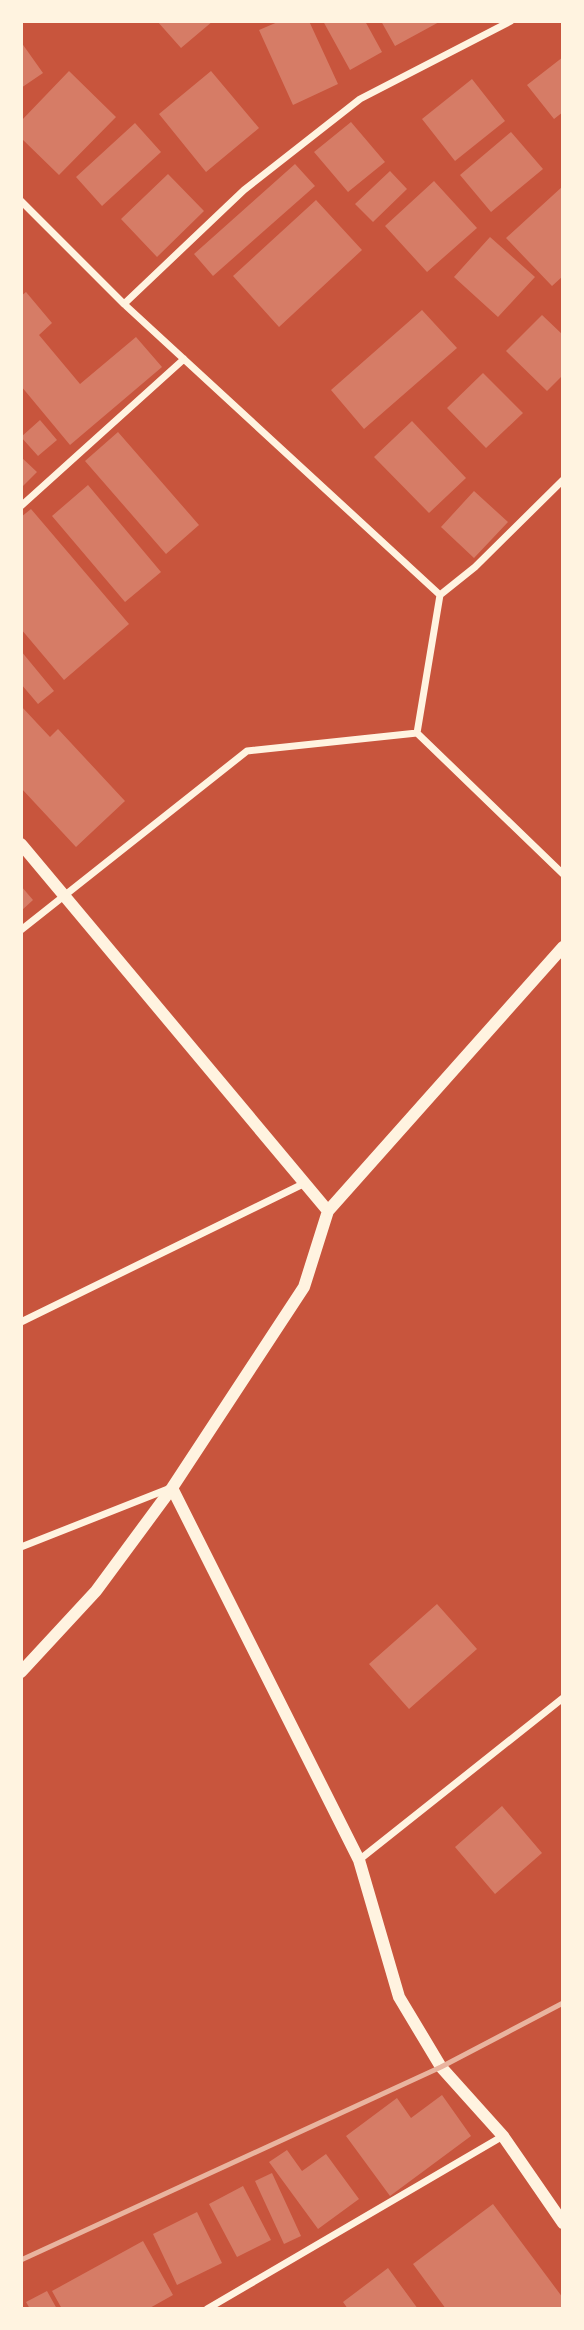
<svg xmlns="http://www.w3.org/2000/svg" width="584" height="2330" font-family="'PT Sans',sans-serif">
  <style>
    .building { fill: #d67c66 }
    .lines { fill: none; stroke-linecap: round; stroke-linejoin: round }
    .minor { stroke: #fff3e0; stroke-width: 7 }
    .tertiary { stroke: #fff3e0; stroke-width: 12 }
    .rail { stroke: #e9b49f; stroke-width: 5 }
  </style>
  <rect width="100%" height="100%" fill="#c8553d"/>
  <!-- building -->
  <path class="building" d="M157 21H213L181 48Z
    M280 21H309L338 84 293 105 259 30Z
    M323 21H365L382 52 350 70Z
    M381 21H441L395 46Z
    M21 42 43 73 21 88Z
    M563 57V112L554 119 527 85Z
    M69 71 116 117 59 175 21 138V121Z
    M211 71 259 128 206 172 159 114Z
    M472 79 505 121 455 161 422 119Z
    M351 122 385 162 348 192 314 152Z
    M135 123 161 152 102 206 76 177Z
    M511 132 543 169 491 212 460 175Z
    M295 164 315 186 213 276 194 254Z
    M390 171 407 189 373 222 355 204Z
    M168 174 204 211 157 257 121 219Z
    M434 181 477 228 427 272 385 226Z
    M563 186V276L552 286 506 238Z
    M316 200 362 250 279 327 233 276Z
    M490 237 535 277 498 317 454 277Z
    M26 292 52 323 39 335 80 384 136 337 162 367 70 445 21 386V296Z
    M422 310 457 348 364 429 331 390Z
    M542 315 563 335V375L547 391 506 351Z
    M483 373 523 413 486 448 447 408Z
    M40 420 57 440 38 456 21 437Z
    M412 421 466 478 429 513 374 457Z
    M118 432 199 525 166 554 85 461Z
    M21 457 37 472 21 488Z
    M88 485 161 572 125 602 52 516Z
    M474 491 508 522 474 558 441 527Z
    M31 509 129 624 64 680 21 629V517Z
    M21 651 54 691 38 704 21 684Z
    M21 706 50 737 58 729 125 801 76 847 21 788Z
    M21 886 33 900 21 911Z
    M437 1604 477 1649 409 1709 369 1664Z
    M502 1806 542 1853 495 1894 455 1847Z
    M442 2095 471 2136 390 2196 346 2136 397 2098 411 2118Z
    M287 2150 302 2171 326 2154 359 2199 318 2229 269 2162Z
    M272 2173 301 2236 284 2244 255 2181Z
    M243 2186 271 2240 237 2257 209 2204Z
    M493 2204 563 2298V2309H446L413 2264Z
    M197 2212 222 2263 177 2285 153 2234Z
    M143 2241 173 2295 148 2309H62L52 2291Z
    M388 2268 418 2309H348L343 2302Z
    M47 2291 57 2309H30L26 2302Z"/>
  <g class="lines">
    <!-- minor -->
    <path class="minor" d="M21 201 124 304 440 595
      M124 304 244 190 360 99 511 21
      M21 506 184 359
      M417 733 563 874
      M21 930 247 751 417 733 440 595 475 567 563 480
      M21 1322 303 1184
      M21 1547 168 1489
      M359 1860 563 1698
      M207 2309 503 2136"/>
    <!-- tertiary -->
    <path class="tertiary" d="M21 844 328 1211
      M172 1488 359 1860 399 1997 441 2067 503 2136 563 2223
      M21 1672 96 1591 172 1488 304 1287 328 1211 563 947"/>
    <!-- rail -->
    <path class="rail" d="M21 2260 441 2067 563 2003"/>
  </g>
  <!-- border -->
  <rect width="584" height="2330" fill="none" stroke="#fff3e0" stroke-width="46"/>
</svg>
